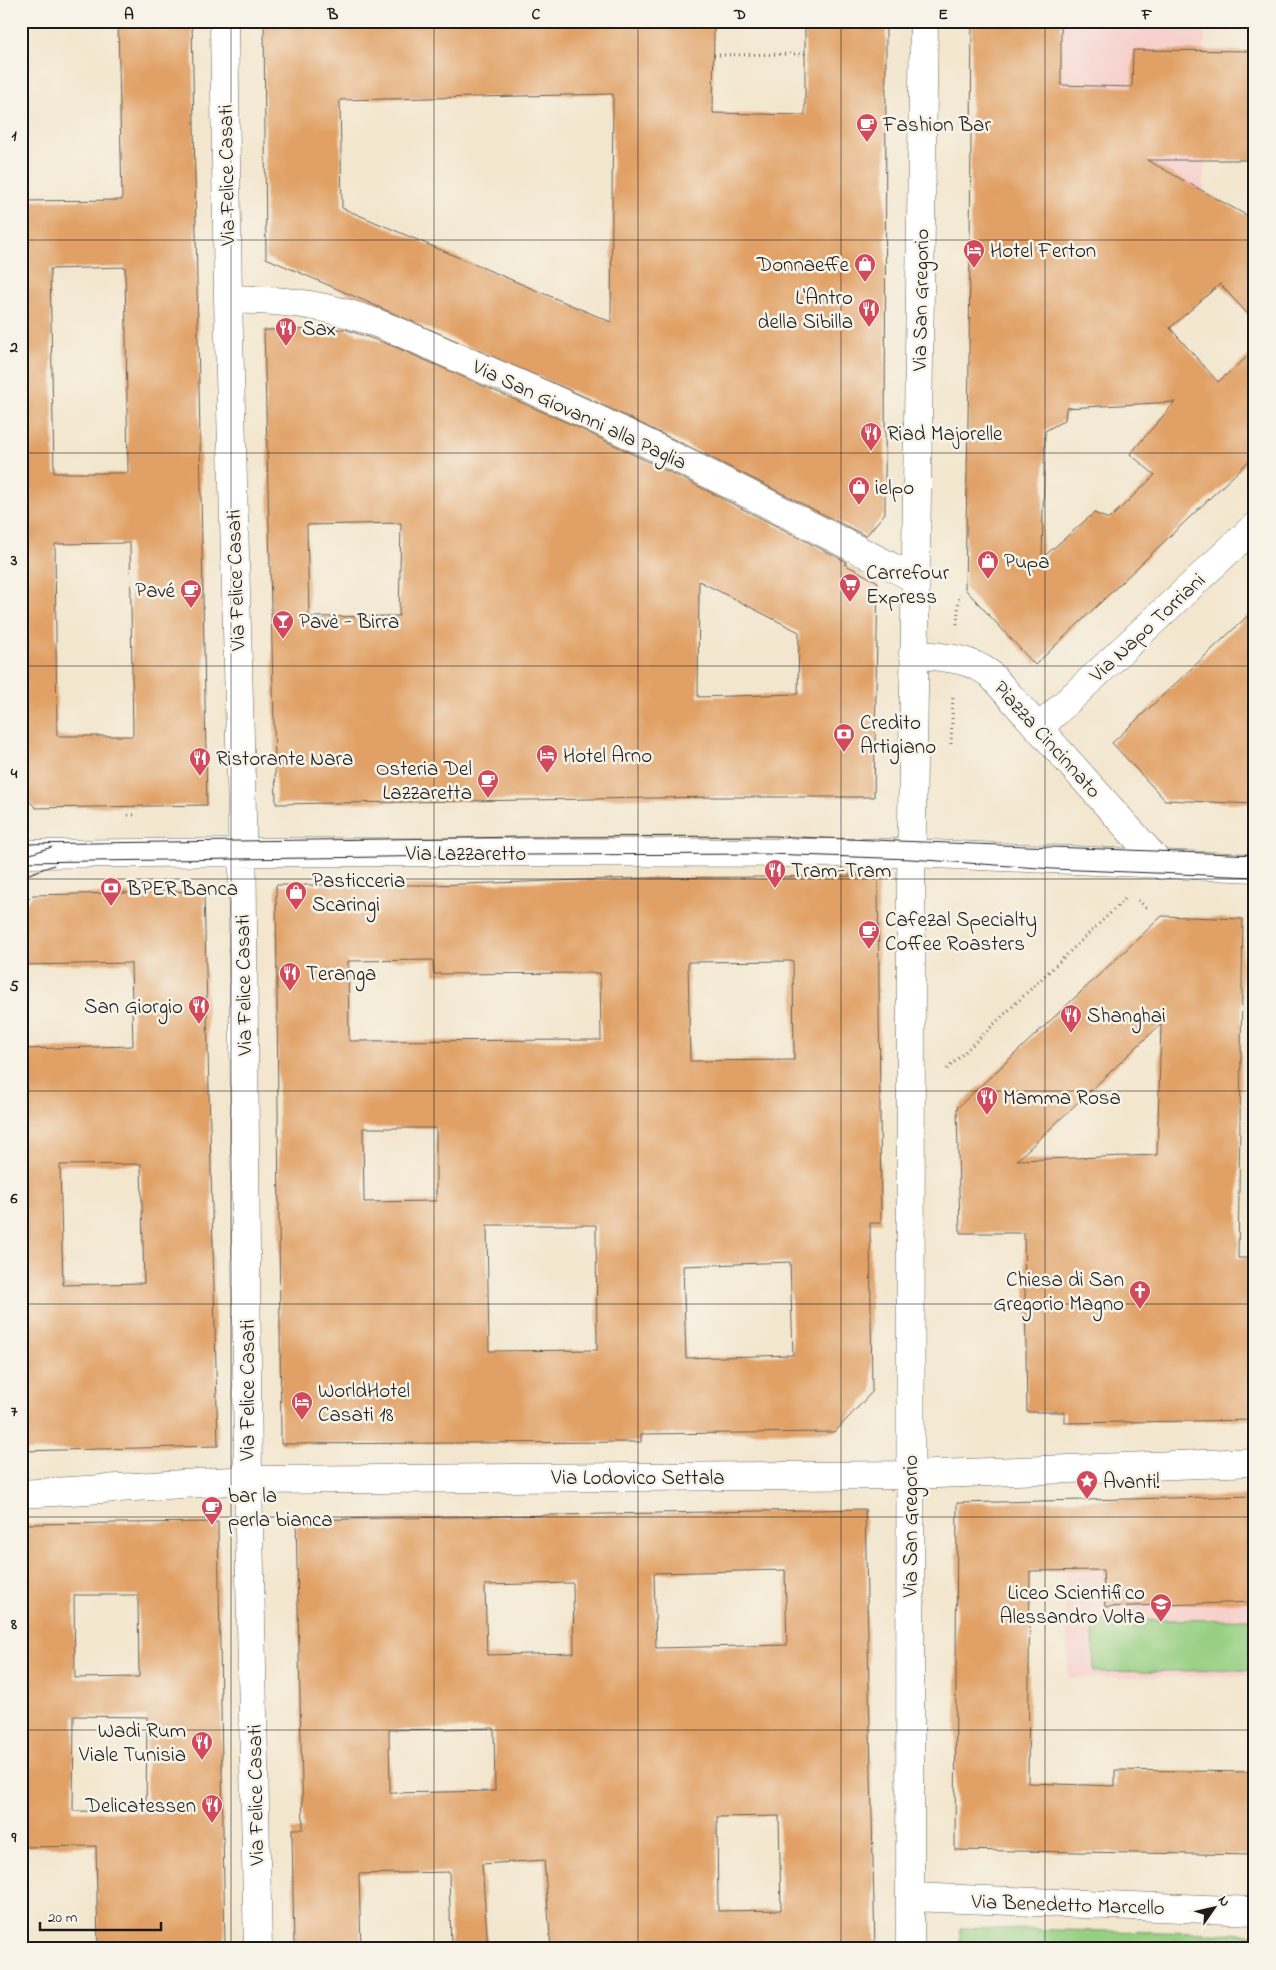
<svg xmlns="http://www.w3.org/2000/svg" width="1276" height="1970" font-family="'Indie Flower',sans-serif">
  <style>
    .built { fill: #f7d0cc }
    .green { fill: #96cf82; stroke: #59764f }
    .building { fill: #e1a166; fill-rule: evenodd }
    .lines { fill: none; stroke-linecap: round; stroke-linejoin: round }
    .minor-casing { stroke: #67635a; stroke-width: 29 }
    .path { stroke: #67635a; stroke-width: 3; stroke-dasharray: 1 4; stroke-linecap: butt }
    .minor { stroke: #fff; stroke-width: 28 }
    .tram { stroke: #1c1c1c; stroke-width: 1 }
    .grid { fill: none; stroke: #1c1c1c; stroke-width: 1; stroke-opacity: 0.55 }
    .labels { text-anchor: middle; stroke-width: 5; stroke-linejoin: round; paint-order: stroke }
    .poi-label { font-size: 21px; fill: #1c1c1c; stroke: #f7f3e8; text-anchor: start }
    .street-label { font-size: 21px; fill: #1c1c1c; stroke: #f7f3e8 }
    .neatline { fill: none; stroke: #1c1c1c; stroke-width: 2 }
    .grid-label { font-size: 16px; text-anchor: middle; font-weight: bold; fill: #1c1c1c }
  </style>
  <rect width="100%" height="100%" fill="#f7f3e8"/>
  <filter id="ink" filterUnits="userSpaceOnUse"><feTurbulence type="fractalNoise" baseFrequency=".02" numOctaves="2"/><feDisplacementMap in="SourceGraphic" scale="10" xChannelSelector="R" yChannelSelector="G"/><feConvolveMatrix kernelMatrix="1 2 1 2 8 2 1 2 1" color-interpolation-filters="sRGB"/></filter>
  <filter id="wash" filterUnits="userSpaceOnUse"><feTurbulence type="fractalNoise" baseFrequency=".0096" numOctaves="4" result="noise"/><feDisplacementMap in="SourceGraphic" scale="20" xChannelSelector="R" yChannelSelector="G"/><feGaussianBlur stdDeviation="1.12" result="paint"/><feColorMatrix in="noise" values="0 0 0 0 0 0 0 0 0 0 0 0 0 0 0 0 0 1.4 0 .05"/><feComposite in="paint" operator="in"/></filter>
  <g filter="url(#wash)">
    <rect width="100%" height="100%" fill="#f3e6ce"/>
    <!-- built -->
    <path class="built" d="M972 21H1205L1204 210 970 214Z
      M1255 1496V1676L1068 1678 1063 1500Z"/>
    <!-- green -->
    <path class="green" d="M1250 1619 1251 1670 1094 1672 1093 1621Z
      M960 1928 1255 1934V1949H960Z"/>
    <g id="blocks">
      <!-- building -->
      <path class="building" d="M118 21H192L207 805 36 808 21 793V201L122 200ZM125 267 128 473H54L50 269ZM130 543 133 736H57L55 544Z
        M264 21H714L713 113 805 115V21H886L885 513 866 536 702 453 590 399 266 258ZM613 94 611 322 342 208 340 100Z
        M972 21H1061V85L1132 87 1133 50 1255 51V160H1147L1255 220V322L1220 284 1170 328 1218 382 1255 350V455L1035 665 965 589 969 362ZM1175 402 1130 454 1155 475 1109 519 1094 513 1042 558 1045 431 1065 420 1066 408Z
        M345 329 393 346 577 427 688 481 847 562 844 564 878 582 874 797H718L276 804 264 330ZM401 523 399 616 309 617 307 525ZM699 581 799 632 798 694 698 697Z
        M1255 609V804L1165 800 1112 743Z
        M878 876 881 1223H870L872 1392 835 1432 641 1434V1442L281 1444 276 885H433L644 878ZM433 960 434 974 600 973 601 1040 349 1041 348 961ZM793 961 794 1060 690 1061 688 962ZM363 1128H436V1201L364 1202ZM487 1225H596L597 1350 489 1351ZM790 1262 793 1355 686 1358 683 1266Z
        M204 891 218 1446 21 1451V1049L133 1046 131 963 21 965V907L33 895ZM141 1164 144 1283 63 1285 60 1165Z
        M1162 916 1243 919 1238 1258H1255V1420L1065 1423V1412H1027L1024 1233H960L957 1108ZM1161 1024 1157 1155 1017 1160Z
        M1255 1496V1602L1105 1607 1103 1570 1030 1571 1028 1783 1115 1786V1770L1255 1772V1855L955 1850 957 1503Z
        M865 1509 875 1949H551L544 1860 482 1864 488 1949H451L449 1872 359 1874 361 1949H294L292 1829H303L296 1520ZM785 1570 787 1645 656 1648 654 1573ZM573 1583 574 1653 487 1655 485 1585ZM494 1728 495 1791 390 1793 389 1730ZM779 1816 781 1910 718 1911 717 1817Z
        M218 1522 225 1949H98L96 1846 21 1847V1524ZM74 1595H138L139 1677 75 1678ZM74 1716 147 1717 146 1812 73 1811Z"/>
    </g>
  </g>
  <g filter="url(#ink)">
    <use href="#blocks" fill-opacity="0" stroke="#67635a" stroke-width="1"/>
    <g class="lines">
      <!-- minor casing -->
      <g class="minor-casing">
        <path id="minor" d="M224 21 228 299 242 813 248 1480 258 1949
          M228 299C261 300 293 301 325 308 375 318 423 343 470 363 623 426 768 505 916 579
          M913 654C940 657 967 657 990 674L1161 865
          M1039 728 1255 526
          M21 854 270 852 911 853 1255 868
          M21 1494 248 1480 909 1475 1255 1462
          M911 1897 1255 1911
          M910 1949 911 890 924 21"/>
      </g>
      <!-- path -->
      <path class="path" d="M714 55 805 54
        M957 624 959 594
        M951 744 953 695
        M128 815H137
        M1138 900 1148 909
        M947 1069 1125 899"/>
      <!-- minor -->
      <use href="#minor" class="minor"/>
      <!-- tram -->
      <path class="tram" d="M21 844 528 837 771 836 1255 855
        M21 857 52 847
        M21 862 527 855 768 854 911 859 1053 869 1255 877
        M21 877 54 865"/>
    </g>
  </g>
  <!-- grid -->
  <path class="grid" d="M231 21V1949M434 21V1949M638 21V1949M841 21V1949M1045 21V1949M21 240H1255M21 453H1255M21 666H1255M21 879H1255M21 1091H1255M21 1304H1255M21 1517H1255M21 1730H1255"/>
  <!-- icons -->
  <defs>
    <g id="cafe-pin" transform="scale(1.125)"><path d="M0 17L-7.5 6A9.5 9.5 0 1 1 7.5 6Z" fill="#d1495b" stroke="#f7f3e8"/><path d="M-5.5-4.5H6V0H3Q3 3.5 0 3.5H-2.5Q-5.5 3.5-5.5 0ZM3-3.2v2h1.7v-2ZM-6 4.5H4V6H-6Z" fill="#fff"/></g>
    <g id="hotel-pin" transform="scale(1.125)"><path d="M0 17L-7.5 6A9.5 9.5 0 1 1 7.5 6Z" fill="#d1495b" stroke="#f7f3e8"/><path d="M-6-4.5h1.5V1H6V5H4.5V3h-9V5H-6ZM-4 0a1.8 1.8 0 1 1 3.6 0ZM.5 0V-2.5h3Q6-2.5 6 0Z" fill="#fff"/></g>
    <g id="shop-pin" transform="scale(1.125)"><path d="M0 17L-7.5 6A9.5 9.5 0 1 1 7.5 6Z" fill="#d1495b" stroke="#f7f3e8"/><path d="M-5-2.5h2.3a2.7 3.5 0 0 1 5.4 0H5L5.5 6h-11ZM-1.5-2.5h3a1.5 2.3 0 0 0-3 0Z" fill="#fff"/></g>
    <g id="restaurant-pin" transform="scale(1.125)"><path d="M0 17L-7.5 6A9.5 9.5 0 1 1 7.5 6Z" fill="#d1495b" stroke="#f7f3e8"/><path d="M-5-6h1v4h1v-4h1v4h1v-4h1v5L-1.5 .5V6h-2V.5L-5-1ZM5-6V6H3V1.5H1.5Q1.5-4 5-6Z" fill="#fff"/></g>
    <g id="supermarket-pin" transform="scale(1.125)"><path d="M0 17L-7.5 6A9.5 9.5 0 1 1 7.5 6Z" fill="#d1495b" stroke="#f7f3e8"/><path d="M-6-5.5h2.5l.6 2H6L4.5 2H-2.5L-4.4-4H-6ZM-1.5 3.2a1.3 1.3 0 1 0 .1 0ZM3 3.2a1.3 1.3 0 1 0 .1 0Z" fill="#fff"/></g>
    <g id="bar-pin" transform="scale(1.125)"><path d="M0 17L-7.5 6A9.5 9.5 0 1 1 7.5 6Z" fill="#d1495b" stroke="#f7f3e8"/><path d="M-6-5H6L.8 .8V4.5H3.5V6h-7V4.5H-.8V.8Z" fill="#fff"/></g>
    <g id="bank-pin" transform="scale(1.125)"><path d="M0 17L-7.5 6A9.5 9.5 0 1 1 7.5 6Z" fill="#d1495b" stroke="#f7f3e8"/><path d="M-6-4H6V4H-6ZM0-2.3a2.3 2.3 0 1 0 0 4.6a2.3 2.3 0 1 0 0-4.6Z" fill="#fff"/></g>
    <g id="church-pin" transform="scale(1.125)"><path d="M0 17L-7.5 6A9.5 9.5 0 1 1 7.5 6Z" fill="#d1495b" stroke="#f7f3e8"/><path d="M-1.2-6h2.4v3.5h3.3v2.4h-3.3V6h-2.4V-.1h-3.3v-2.4h3.3Z" fill="#fff"/></g>
    <g id="sight-pin" transform="scale(1.125)"><path d="M0 17L-7.5 6A9.5 9.5 0 1 1 7.5 6Z" fill="#d1495b" stroke="#f7f3e8"/><path d="M0-6L1.8-2.2L6-1.7L2.9 1.2L3.7 5.4L0 3.3L-3.7 5.4L-2.9 1.2L-6-1.7L-1.8-2.2Z" fill="#fff"/></g>
    <g id="school-pin" transform="scale(1.125)"><path d="M0 17L-7.5 6A9.5 9.5 0 1 1 7.5 6Z" fill="#d1495b" stroke="#f7f3e8"/><path d="M0-5L7-2L0 1L-7-2ZM-4 1L0 2.5L4 1V4Q0 6-4 4Z" fill="#fff"/></g>
  </defs>
  <g fill-rule="evenodd">
    <use href="#cafe-pin" x="867" y="124"/>
    <use href="#hotel-pin" x="974" y="250"/>
    <use href="#shop-pin" x="865" y="264"/>
    <use href="#restaurant-pin" x="869" y="309"/>
    <use href="#restaurant-pin" x="286" y="328"/>
    <use href="#restaurant-pin" x="871" y="433"/>
    <use href="#shop-pin" x="859" y="487"/>
    <use href="#shop-pin" x="988" y="561"/>
    <use href="#supermarket-pin" x="850" y="584"/>
    <use href="#cafe-pin" x="191" y="590"/>
    <use href="#bar-pin" x="283" y="621"/>
    <use href="#bank-pin" x="844" y="734"/>
    <use href="#hotel-pin" x="547" y="755"/>
    <use href="#restaurant-pin" x="200" y="758"/>
    <use href="#cafe-pin" x="488" y="780"/>
    <use href="#restaurant-pin" x="775" y="870"/>
    <use href="#bank-pin" x="111" y="888"/>
    <use href="#shop-pin" x="296" y="892"/>
    <use href="#cafe-pin" x="869" y="931"/>
    <use href="#restaurant-pin" x="290" y="973"/>
    <use href="#restaurant-pin" x="199" y="1006"/>
    <use href="#restaurant-pin" x="1071" y="1015"/>
    <use href="#restaurant-pin" x="987" y="1097"/>
    <use href="#church-pin" x="1140" y="1291"/>
    <use href="#hotel-pin" x="302" y="1402"/>
    <use href="#sight-pin" x="1087" y="1481"/>
    <use href="#cafe-pin" x="212" y="1507"/>
    <use href="#school-pin" x="1161" y="1604"/>
    <use href="#restaurant-pin" x="202" y="1742"/>
    <use href="#restaurant-pin" x="212" y="1805"/>
  </g>
  <g class="labels">
    <!-- poi labels -->
    <g class="poi-label">
      <text x="883" y="131">Fashion Bar</text>
      <text x="990" y="257">Hotel Ferton</text>
      <text x="849" y="271" text-anchor="end">Donnaeffe</text>
      <text x="853" y="304" text-anchor="end">L'Antro<tspan x="853" dy="24">della Sibilla</tspan></text>
      <text x="302" y="335">Sax</text>
      <text x="887" y="440">Riad Majorelle</text>
      <text x="875" y="494">ielpo</text>
      <text x="1004" y="568">Pupa</text>
      <text x="866" y="579">Carrefour<tspan x="866" dy="24">Express</tspan></text>
      <text x="175" y="597" text-anchor="end">Pavé</text>
      <text x="299" y="628">Pavè - Birra</text>
      <text x="860" y="729">Credito<tspan x="860" dy="24">Artigiano</tspan></text>
      <text x="563" y="762">Hotel Arno</text>
      <text x="216" y="765">Ristorante Nara</text>
      <text x="472" y="775" text-anchor="end">Osteria Del<tspan x="472" dy="24">Lazzaretta</tspan></text>
      <text x="791" y="877">Tram-Tram</text>
      <text x="312" y="887">Pasticceria<tspan x="312" dy="24">Scaringi</tspan></text>
      <text x="127" y="895">BPER Banca</text>
      <text x="885" y="926">Cafezal Specialty<tspan x="885" dy="24">Coffee Roasters</tspan></text>
      <text x="306" y="980">Teranga</text>
      <text x="183" y="1013" text-anchor="end">San Giorgio</text>
      <text x="1087" y="1022">Shanghai</text>
      <text x="1003" y="1104">Mamma Rosa</text>
      <text x="1124" y="1286" text-anchor="end">Chiesa di San<tspan x="1124" dy="24">Gregorio Magno</tspan></text>
      <text x="318" y="1397">WorldHotel<tspan x="318" dy="24">Casati 18</tspan></text>
      <text x="1103" y="1488">Avanti!</text>
      <text x="228" y="1502">bar la<tspan x="228" dy="24">perla bianca</tspan></text>
      <text x="1145" y="1599" text-anchor="end">Liceo Scientifico<tspan x="1145" dy="24">Alessandro Volta</tspan></text>
      <text x="186" y="1737" text-anchor="end">Wadi Rum<tspan x="186" dy="24">Viale Tunisia</tspan></text>
      <text x="196" y="1812" text-anchor="end">Delicatessen</text>
    </g>
    <!-- street labels -->
    <g class="street-label">
      <text transform="translate(226 175) rotate(-91)" y="7">Via Felice Casati</text>
      <text transform="translate(920 300) rotate(-89)" y="7">Via San Gregorio</text>
      <text transform="translate(580 414) rotate(25)" y="7">Via San Giovanni alla Paglia</text>
      <text transform="translate(235 580) rotate(-92)" y="7">Via Felice Casati</text>
      <text transform="translate(1147 627) rotate(-43)" y="7">Via Napo Torriani</text>
      <text transform="translate(1048 739) rotate(48)" y="7">Piazza Cincinnato</text>
      <text x="466" y="860">Via Lazzaretto</text>
      <text transform="translate(243 985) rotate(-91)" y="7">Via Felice Casati</text>
      <text transform="translate(247 1390) rotate(-90)" y="7">Via Felice Casati</text>
      <text x="638" y="1484">Via Lodovico Settala</text>
      <text transform="translate(910 1526) rotate(-90)" y="7">Via San Gregorio</text>
      <text transform="translate(255 1795) rotate(-91)" y="7">Via Felice Casati</text>
      <text transform="translate(1068 1904) rotate(2)" y="7">Via Benedetto Marcello</text>
    </g>
  </g>
  <!-- margin -->
  <rect width="1276" height="1970" fill="none" stroke="#f7f3e8" stroke-width="55"/>
  <!-- north arrow -->
  <g transform="translate(1214 1908) rotate(56)" stroke="#f7f3e8" stroke-width="4" paint-order="stroke">
  <path d="M0-4L9 19L0 12L-9 19Z" fill="#1c1c1c"/>
  <text y="-8" font-size="14" font-weight="bold" text-anchor="middle" fill="#1c1c1c">N</text>
  </g>
  <!-- scale -->
  <path d="M40 1922v8h121v-8" fill="none" stroke="#1c1c1c" stroke-width="2.5"/>
  <text x="48" y="1922" font-size="15" fill="#1c1c1c" stroke="#f7f3e8" stroke-width="4" paint-order="stroke">20 m</text>
  <rect x="28" y="28" width="1220" height="1914" class="neatline"/>
  <g class="grid-label">
    <text x="129" y="19">A</text>
    <text x="333" y="19">B</text>
    <text x="536" y="19">C</text>
    <text x="740" y="19">D</text>
    <text x="943" y="19">E</text>
    <text x="1147" y="19">F</text>
    <text x="14" y="140">1</text>
    <text x="14" y="352">2</text>
    <text x="14" y="565">3</text>
    <text x="14" y="778">4</text>
    <text x="14" y="991">5</text>
    <text x="14" y="1203">6</text>
    <text x="14" y="1416">7</text>
    <text x="14" y="1629">8</text>
    <text x="14" y="1842">9</text>
  </g>
</svg>
